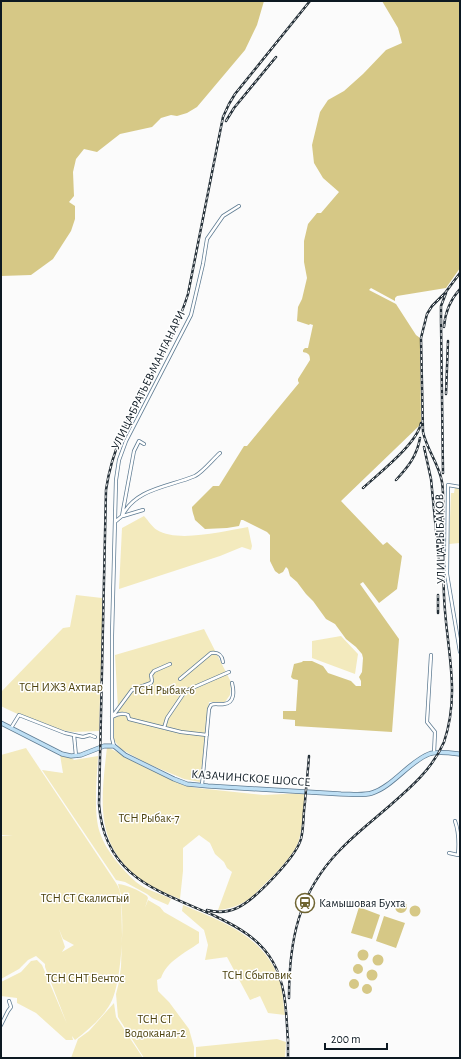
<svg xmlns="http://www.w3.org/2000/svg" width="461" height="1059" font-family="'Alegreya Sans',sans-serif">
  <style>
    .green { fill: #f3eabd; fill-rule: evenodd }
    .water { fill: #d6c886 }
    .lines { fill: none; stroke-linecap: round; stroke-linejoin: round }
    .minor-casing { stroke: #5e7b92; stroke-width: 4 }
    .secondary-casing { stroke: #5e7b92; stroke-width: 5 }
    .minor { stroke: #fff; stroke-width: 2.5 }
    .secondary { stroke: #bedff4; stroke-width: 3.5 }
    .rail-casing { stroke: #253038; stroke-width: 2.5 }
    .rail { stroke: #fff; stroke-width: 1; stroke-dasharray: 3; stroke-linecap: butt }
    .labels { text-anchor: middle; stroke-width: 3; stroke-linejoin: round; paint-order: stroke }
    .street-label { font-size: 12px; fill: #0d1922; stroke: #fff }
    .park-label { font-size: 12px; fill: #4d430f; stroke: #fff }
    .poi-label { font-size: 12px; fill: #0d1922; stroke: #fff; text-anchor: start }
  </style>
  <rect width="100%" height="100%" fill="#fbfbfb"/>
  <!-- green -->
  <path class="green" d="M455 487 460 488V543L449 544 451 493H454Z
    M144 516C148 520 152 527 157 530 178 543 224 531 248 527L252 546 251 550 242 547 220 556 119 589 122 528Z
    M76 595 102 598V630L99 731C91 731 83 732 74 732 52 730 21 716 1 706V692L63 628 70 627Z
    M204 629 231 682 230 695 225 702H209L200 782 184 779 146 763 121 749 113 739V721L118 709 115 655Z
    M341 636 358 654 355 674 312 658V641Z
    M107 747 183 785 197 788 263 795 305 793C303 808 303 826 299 840 294 858 266 882 253 896 243 904 231 909 218 910L232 872 227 868 224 862 215 854 210 843 199 835 183 848V871L180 899C169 894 156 890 147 884 93 848 101 802 107 747Z
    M26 748 116 883C118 886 120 890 120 894 125 917 122 987 109 1006 101 1019 88 1030 75 1040L72 1036 73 1040H66L36 1013 17 1003V998L1 996V982L21 972 31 961 37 960 42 965 67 1024 45 967V964L36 956 28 960 19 969 1 979V836H13L1 835V755ZM59 929 63 939 74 945 62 952 65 947Z
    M60 755 71 757 74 760 98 756C97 777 93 813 100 833 106 851 122 869 136 882 144 889 161 894 171 899L168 905 152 898 147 894 125 882 116 880 42 770 63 773Z
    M118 884C128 885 138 890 147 896L148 898 145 908 148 900 160 907 164 912 199 932V943C185 953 167 961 161 978L157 980 158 991 169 1002 189 1029 194 1047V1058H144L118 1017 116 994 119 982 121 967 122 935 121 895Z
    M183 905C222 922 263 935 279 979 283 989 283 1003 285 1015L268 1013 260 996 250 1000 227 957 205 960 208 945 204 930 182 911Z
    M114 1003 116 1017 143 1058H71L78 1039 89 1031Z
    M277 1039 286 1042 285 1058H196V1047Z"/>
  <!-- water -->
  <path class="water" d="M1 1H264L257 25 245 50 197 107 187 113 177 116 171 115 161 118 152 127 120 134 97 152 84 149 76 159 73 172 74 196 69 202 75 206V219L71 231 53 259 31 275 1 276Z
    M382 1H460V268L446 288 397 296 395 298V301L371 288 369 290 396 304 416 335 420 338 421 424 341 501 383 545 387 542 402 556 397 589 379 603 363 582 360 584 399 639 392 732 295 726V720L283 719V711H296L298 680 293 679 291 677 294 664 302 662 303 661H312L323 666 328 673 351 681 356 686H361V681L359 677 362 672 363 658 362 654 356 647 346 639 335 624 326 619 313 601 306 594 297 582 290 576 288 569 286 567 283 572 279 574 275 571 270 561V535L267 532 243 520H241L239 526 227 528 205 529 195 520C194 515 192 512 192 507L213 486H219L244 446H247L299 383 298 381V379L310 360C310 354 308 353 303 352V350L305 348H308L313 325 310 324 309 325 297 321 298 307 302 299 307 278 304 262V241L308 224 317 213H321L339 192 323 178 314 163 312 145 320 112 328 100 344 91 363 74 386 50 402 43 398 28Z
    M395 907a6 6 0 1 1 12 0a6 6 0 1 1-12 0Z
    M409.5 911a5.5 5.5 0 1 1 11 0a5.5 5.5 0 1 1-11 0Z
    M359 907 380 915 372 939 351 933Z
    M384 916 405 923 396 948 376 941Z
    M357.5 955a5.5 5.5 0 1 1 11 0a5.5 5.5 0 1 1-11 0Z
    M372.5 960a5.5 5.5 0 1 1 11 0a5.5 5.5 0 1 1-11 0Z
    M353 969a5 5 0 1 1 10 0a5 5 0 1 1-10 0Z
    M366.5 975a5.5 5.5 0 1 1 11 0a5.5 5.5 0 1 1-11 0Z
    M349 984a5 5 0 1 1 10 0a5 5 0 1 1-10 0Z
    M362 989a5 5 0 1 1 10 0a5 5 0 1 1-10 0Z"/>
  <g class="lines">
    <!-- minor casing -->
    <g class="minor-casing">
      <path id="minor" d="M460 487 448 485 447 574 460 652
        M122 516C136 488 169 487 195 476 203 472 213 459 220 453
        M123 516 143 510
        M116 521 122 516 134 451 139 441 144 444
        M431 655 427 722 435 732 434 753
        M180 679 211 653C219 652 222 655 223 662
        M112 717C117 714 122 712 128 715L129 719 181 732 207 735
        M112 717 132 690 151 683 152 681 151 675 154 671 170 664
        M11 728 19 715 65 733 83 737 90 735 95 737
        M164 728 167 718 184 693 190 689 229 672
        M74 735 76 756
        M114 746 112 738V636L116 480 119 460 126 441 191 315 203 264 207 239 223 216 239 206
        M202 785 209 709 211 705C215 703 219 705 224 704 235 703 234 691 232 683
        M449 853 458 855C459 844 459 832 455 821
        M1 1025 8 1011 11 1007 9 1001"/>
    </g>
    <!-- secondary casing -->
    <g class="secondary-casing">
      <path id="secondary" d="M1 723 62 754 71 756 81 755 104 746H114L125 755 174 779 187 784 208 786 341 794C351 794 362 796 372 793 392 787 410 761 429 754 438 751 451 753 460 754"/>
    </g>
    <!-- minor -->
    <use href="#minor" class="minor"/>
    <!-- secondary -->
    <use href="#secondary" class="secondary"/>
    <!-- rail casing -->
    <g class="rail-casing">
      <path id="rail" d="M226 121 234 108 276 57
        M441 321 443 473
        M441 321V306L446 293
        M444 327C445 313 450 300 460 289
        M446 394 448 341
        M424 447 431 479 439 561
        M396 480C408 467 417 456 420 438
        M363 488C379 473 417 444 421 423
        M438 595V613
        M207 910C217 913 228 912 237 908 255 900 296 857 301 839 304 827 303 814 305 802 306 787 308 771 309 756
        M289 998C289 941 298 893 340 850 354 835 371 822 387 808 409 789 432 770 444 742 461 692 446 647 444 596 443 571 443 547 443 523 443 509 444 495 442 482 439 464 427 450 423 432L421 338 427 314 432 306 445 293 460 273
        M288 1038V1058
        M288 1042C286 1015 287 987 273 962 260 939 238 927 215 916 158 891 104 877 99 804L106 490C116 418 167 362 188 294L223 117 229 104 235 94 310 1"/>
    </g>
    <!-- rail -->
    <use href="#rail" class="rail"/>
  </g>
  <!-- icons -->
  <defs>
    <g id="station-ring" transform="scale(1)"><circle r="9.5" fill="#fff" stroke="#6f6431" stroke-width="1.5"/><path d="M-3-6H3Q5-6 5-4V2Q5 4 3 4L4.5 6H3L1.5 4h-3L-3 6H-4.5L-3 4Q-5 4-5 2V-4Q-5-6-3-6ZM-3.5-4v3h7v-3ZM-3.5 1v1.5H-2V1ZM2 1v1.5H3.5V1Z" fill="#6f6431"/></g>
  </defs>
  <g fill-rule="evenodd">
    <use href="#station-ring" x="305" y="903"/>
  </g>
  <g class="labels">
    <!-- street labels -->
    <g class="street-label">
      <text transform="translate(148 380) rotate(-64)" y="4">УЛИЦА БРАТЬЕВ МАНГАНАРИ</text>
      <text transform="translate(440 539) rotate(-91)" y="4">УЛИЦА РЫБАКОВ</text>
      <text transform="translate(251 778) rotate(4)" y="4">КАЗАЧИНСКОЕ ШОССЕ</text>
    </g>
    <!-- park labels -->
    <g class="park-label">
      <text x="61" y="691">ТСН ИЖЗ Ахтиар</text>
      <text x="164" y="694">ТСН Рыбак-6</text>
      <text x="149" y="822">ТСН Рыбак-7</text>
      <text x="85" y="902">ТСН СТ Скалистый</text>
      <text x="257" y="979">ТСН Сбытовик</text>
      <text x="85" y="982">ТСН СНТ Бентос</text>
      <text x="155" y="1023">ТСН СТ<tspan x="155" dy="14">Водоканал-2</tspan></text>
    </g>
    <!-- poi labels -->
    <g class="poi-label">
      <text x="319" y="907">Камышовая Бухта</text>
    </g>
  </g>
  <!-- border -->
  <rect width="461" height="1059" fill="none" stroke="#0d1922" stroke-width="4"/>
  <!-- scale -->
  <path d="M325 1043v6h62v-6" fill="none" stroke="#0d1922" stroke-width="2"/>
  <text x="331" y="1043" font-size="12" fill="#0d1922" stroke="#ffffff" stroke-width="3" paint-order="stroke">200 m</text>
</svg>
